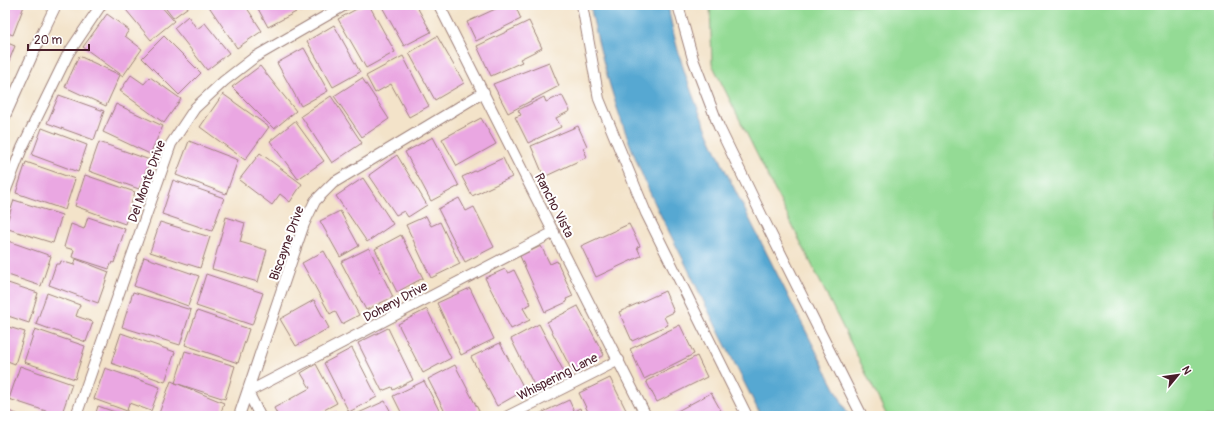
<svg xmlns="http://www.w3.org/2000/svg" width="1224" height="421" font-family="Pangolin,sans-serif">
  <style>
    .green { fill: #94db95; stroke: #6f7d60 }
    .water { fill: #57a8d2; stroke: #50647e }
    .building { fill: #eaa7e2 }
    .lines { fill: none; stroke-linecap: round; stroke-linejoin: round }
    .lane-casing { stroke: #9e817a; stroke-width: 12 }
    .lane { stroke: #fff; stroke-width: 10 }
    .labels { text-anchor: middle; stroke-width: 4; stroke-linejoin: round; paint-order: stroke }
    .street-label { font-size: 13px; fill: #4a1f2b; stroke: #fff }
  </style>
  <rect width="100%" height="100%" fill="#fff"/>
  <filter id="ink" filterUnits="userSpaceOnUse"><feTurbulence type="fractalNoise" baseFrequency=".025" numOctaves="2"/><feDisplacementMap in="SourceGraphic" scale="8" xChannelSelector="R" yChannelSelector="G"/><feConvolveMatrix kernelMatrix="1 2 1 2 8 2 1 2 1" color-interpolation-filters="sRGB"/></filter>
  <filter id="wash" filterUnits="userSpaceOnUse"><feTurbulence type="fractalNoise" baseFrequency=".012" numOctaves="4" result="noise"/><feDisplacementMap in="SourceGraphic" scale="16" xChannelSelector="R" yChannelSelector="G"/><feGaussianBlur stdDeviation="0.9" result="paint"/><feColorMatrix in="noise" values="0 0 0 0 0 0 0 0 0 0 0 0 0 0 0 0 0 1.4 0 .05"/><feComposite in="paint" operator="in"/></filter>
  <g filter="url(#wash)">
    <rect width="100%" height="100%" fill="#f3e3c9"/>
    <!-- green -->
    <path class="green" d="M710 5H1219V416H887L712 64Z"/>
    <!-- water -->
    <path class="water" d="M590 5H668C681 86 720 160 756 232 787 294 818 355 849 416H761C735 364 709 313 684 261 667 228 650 196 637 162 616 111 601 59 590 5Z"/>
    <g id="blocks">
      <!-- building -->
      <path class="building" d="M5 5H20L24 6 13 35 5 32Z
        M122 5H160L174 21 151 40Z
        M163 5H191L173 18Z
        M208 5H245L262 31 237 48Z
        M256 5H292L296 12 268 27Z
        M296 5H313L300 12Z
        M364 5H369L395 52 366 68 338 19Z
        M381 5H416L431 32 404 46Z
        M504 5H515L521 19 476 41 467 22Z
        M107 14 129 30 125 36 142 49 123 76 83 47Z
        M188 16 197 29 205 23 229 53 207 70 174 28Z
        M529 21 542 48 520 59 522 62 491 76 477 46Z
        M334 25 360 72 333 87 307 41Z
        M164 36 201 73 179 95 142 58Z
        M437 36 464 83 435 100 409 53Z
        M5 42 15 46 7 66H5Z
        M304 48 328 91 301 106 277 63Z
        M79 56 120 75 106 106 65 87Z
        M403 56 429 106 409 117 391 84 375 93 366 76Z
        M549 62 559 86 508 113 493 84Z
        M260 66 296 111 274 129 232 87Z
        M131 75 144 84 150 77 181 99 164 123 120 91Z
        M362 78 389 119 362 137 334 96Z
        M223 94 269 127 245 160 200 127Z
        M59 95 104 111 94 140 47 123Z
        M562 95 570 111 556 118 561 127 528 143 515 117 521 115 518 110 544 97 546 102Z
        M331 96 362 143 332 163 301 116Z
        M116 104 163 126 150 154 103 132Z
        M481 118 496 144 457 166 442 139Z
        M295 121 324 161 298 179 270 141Z
        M578 126 587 146 583 148 587 157 544 177 531 146Z
        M42 128 87 145 78 172 32 155Z
        M433 137 459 186 431 201 405 152Z
        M189 141 238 160 226 194 176 175Z
        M99 142 150 160 139 189 89 171Z
        M260 153 302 184 290 202 280 194 272 205 239 180Z
        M397 155 427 205 408 217 404 211 396 215 369 175Z
        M503 158 512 177 472 196 462 177Z
        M26 162 75 179 65 210 16 193Z
        M85 175 135 192 125 224 75 206Z
        M363 178 393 224 367 242 336 196Z
        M173 180 224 198 212 231 162 214Z
        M459 198 466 211 474 207 494 247 465 262 438 209Z
        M14 200 62 215 53 243 5 228Z
        M340 211 359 246 340 257 320 221Z
        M426 216 431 226 440 222 460 264 431 278 406 225Z
        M88 217 125 229 114 263 112 262 109 269 72 257 74 250 64 247 71 224 84 229Z
        M226 217 245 223 240 242 267 250 258 282 212 269Z
        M160 222 210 237 200 268 150 252Z
        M629 224 640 246 637 247 641 256 596 277 581 246Z
        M401 235 423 278 397 292 375 249Z
        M5 240 51 256 41 286 5 274Z
        M541 246 550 264 557 261 573 296 566 299 567 302 545 312 520 256Z
        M369 248 393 297 366 310 341 262Z
        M324 251 359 315 342 324 335 311 330 314 302 263Z
        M144 257 199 276 188 306 134 286Z
        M76 259 109 272 98 303 49 285 56 264H60L61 261 74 265Z
        M505 269 508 273 514 270 531 304 523 308 530 320 511 329 485 278Z
        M206 274 263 293 252 325 196 306Z
        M5 282 38 293 29 323 5 315Z
        M470 288 494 339 461 355 437 303Z
        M665 291 674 312 664 317 668 325 632 341 619 312Z
        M133 292 191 310 180 345 122 327Z
        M47 293 80 305 76 316 93 322 86 342 36 324Z
        M314 300 329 328 296 346 280 319Z
        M578 306 604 355 596 359V361L573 373 547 322Z
        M427 309 451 358 423 373 398 324Z
        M197 311 249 329 238 363 185 345Z
        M539 324 564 372 535 387 511 339Z
        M680 325 694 354 644 379 630 349Z
        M5 326 25 332 15 364 5 360Z
        M388 328 413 380 393 390 392 387 382 391 358 343Z
        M35 329 85 346 75 379 24 362Z
        M121 333 175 352 165 382 111 363Z
        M500 343 525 390 497 406 471 357Z
        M352 348 377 397 349 412 324 363Z
        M185 351 235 366 225 399 175 383Z
        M697 356 707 377 657 402 646 381Z
        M316 364 337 403 313 416H278L274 408 310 388 301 373Z
        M455 365 480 413 474 416H447L428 379Z
        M20 366 72 384 61 416 9 399Z
        M105 368 160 387 151 411 129 403 127 411 94 399Z
        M610 378 629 416H590L579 393Z
        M171 381 224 403 220 416H158Z
        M424 381 442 416H403L393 396Z
        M711 393 724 416H668Z
        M569 400 574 411 580 408 583 416H540L539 414Z
        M385 401 393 416H352Z
        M98 406 126 416H95Z
        M6 410 22 416H5Z
        M336 411 339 416H326Z"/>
    </g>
  </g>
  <g filter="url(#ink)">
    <use href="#blocks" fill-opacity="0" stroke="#9e817a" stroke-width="1"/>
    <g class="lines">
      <!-- lane casing -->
      <g class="lane-casing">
        <path id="lane" d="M439 5 646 416
          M582 5 599 99 646 213 747 416
          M678 5 693 59 719 127 762 216 862 416
          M5 116 40 38 56 5
          M5 192 22 148 68 54 101 5
          M76 416 171 144 195 108 224 81 255 57 345 5
          M239 416 304 224 315 201 333 183 484 92
          M260 416 248 392 554 232
          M508 416 619 360"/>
      </g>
      <!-- lane -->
      <use href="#lane" class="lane"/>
    </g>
  </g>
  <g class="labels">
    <!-- street labels -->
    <g class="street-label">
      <text transform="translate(146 181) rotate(-70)" y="5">Del Monte Drive</text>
      <text transform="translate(555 205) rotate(63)" y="5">Rancho Vista</text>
      <text transform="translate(286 243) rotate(-70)" y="5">Biscayne Drive</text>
      <text transform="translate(395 301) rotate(-28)" y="5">Doheny Drive</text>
      <text transform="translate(557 376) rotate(-27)" y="5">Whispering Lane</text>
    </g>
  </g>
  <!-- margin -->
  <rect width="1224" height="421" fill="none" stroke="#fff" stroke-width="20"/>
  <!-- north arrow -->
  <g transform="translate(1178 375) rotate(61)" stroke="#ffffff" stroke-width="3" paint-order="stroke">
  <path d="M0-3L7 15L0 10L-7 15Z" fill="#4a1f2b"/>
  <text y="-6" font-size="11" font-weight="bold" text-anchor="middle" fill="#4a1f2b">N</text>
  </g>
  <!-- scale -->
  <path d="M28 44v6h61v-6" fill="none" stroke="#4a1f2b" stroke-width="2"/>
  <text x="34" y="44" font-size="12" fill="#4a1f2b" stroke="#ffffff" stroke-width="3" paint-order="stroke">20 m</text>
</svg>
